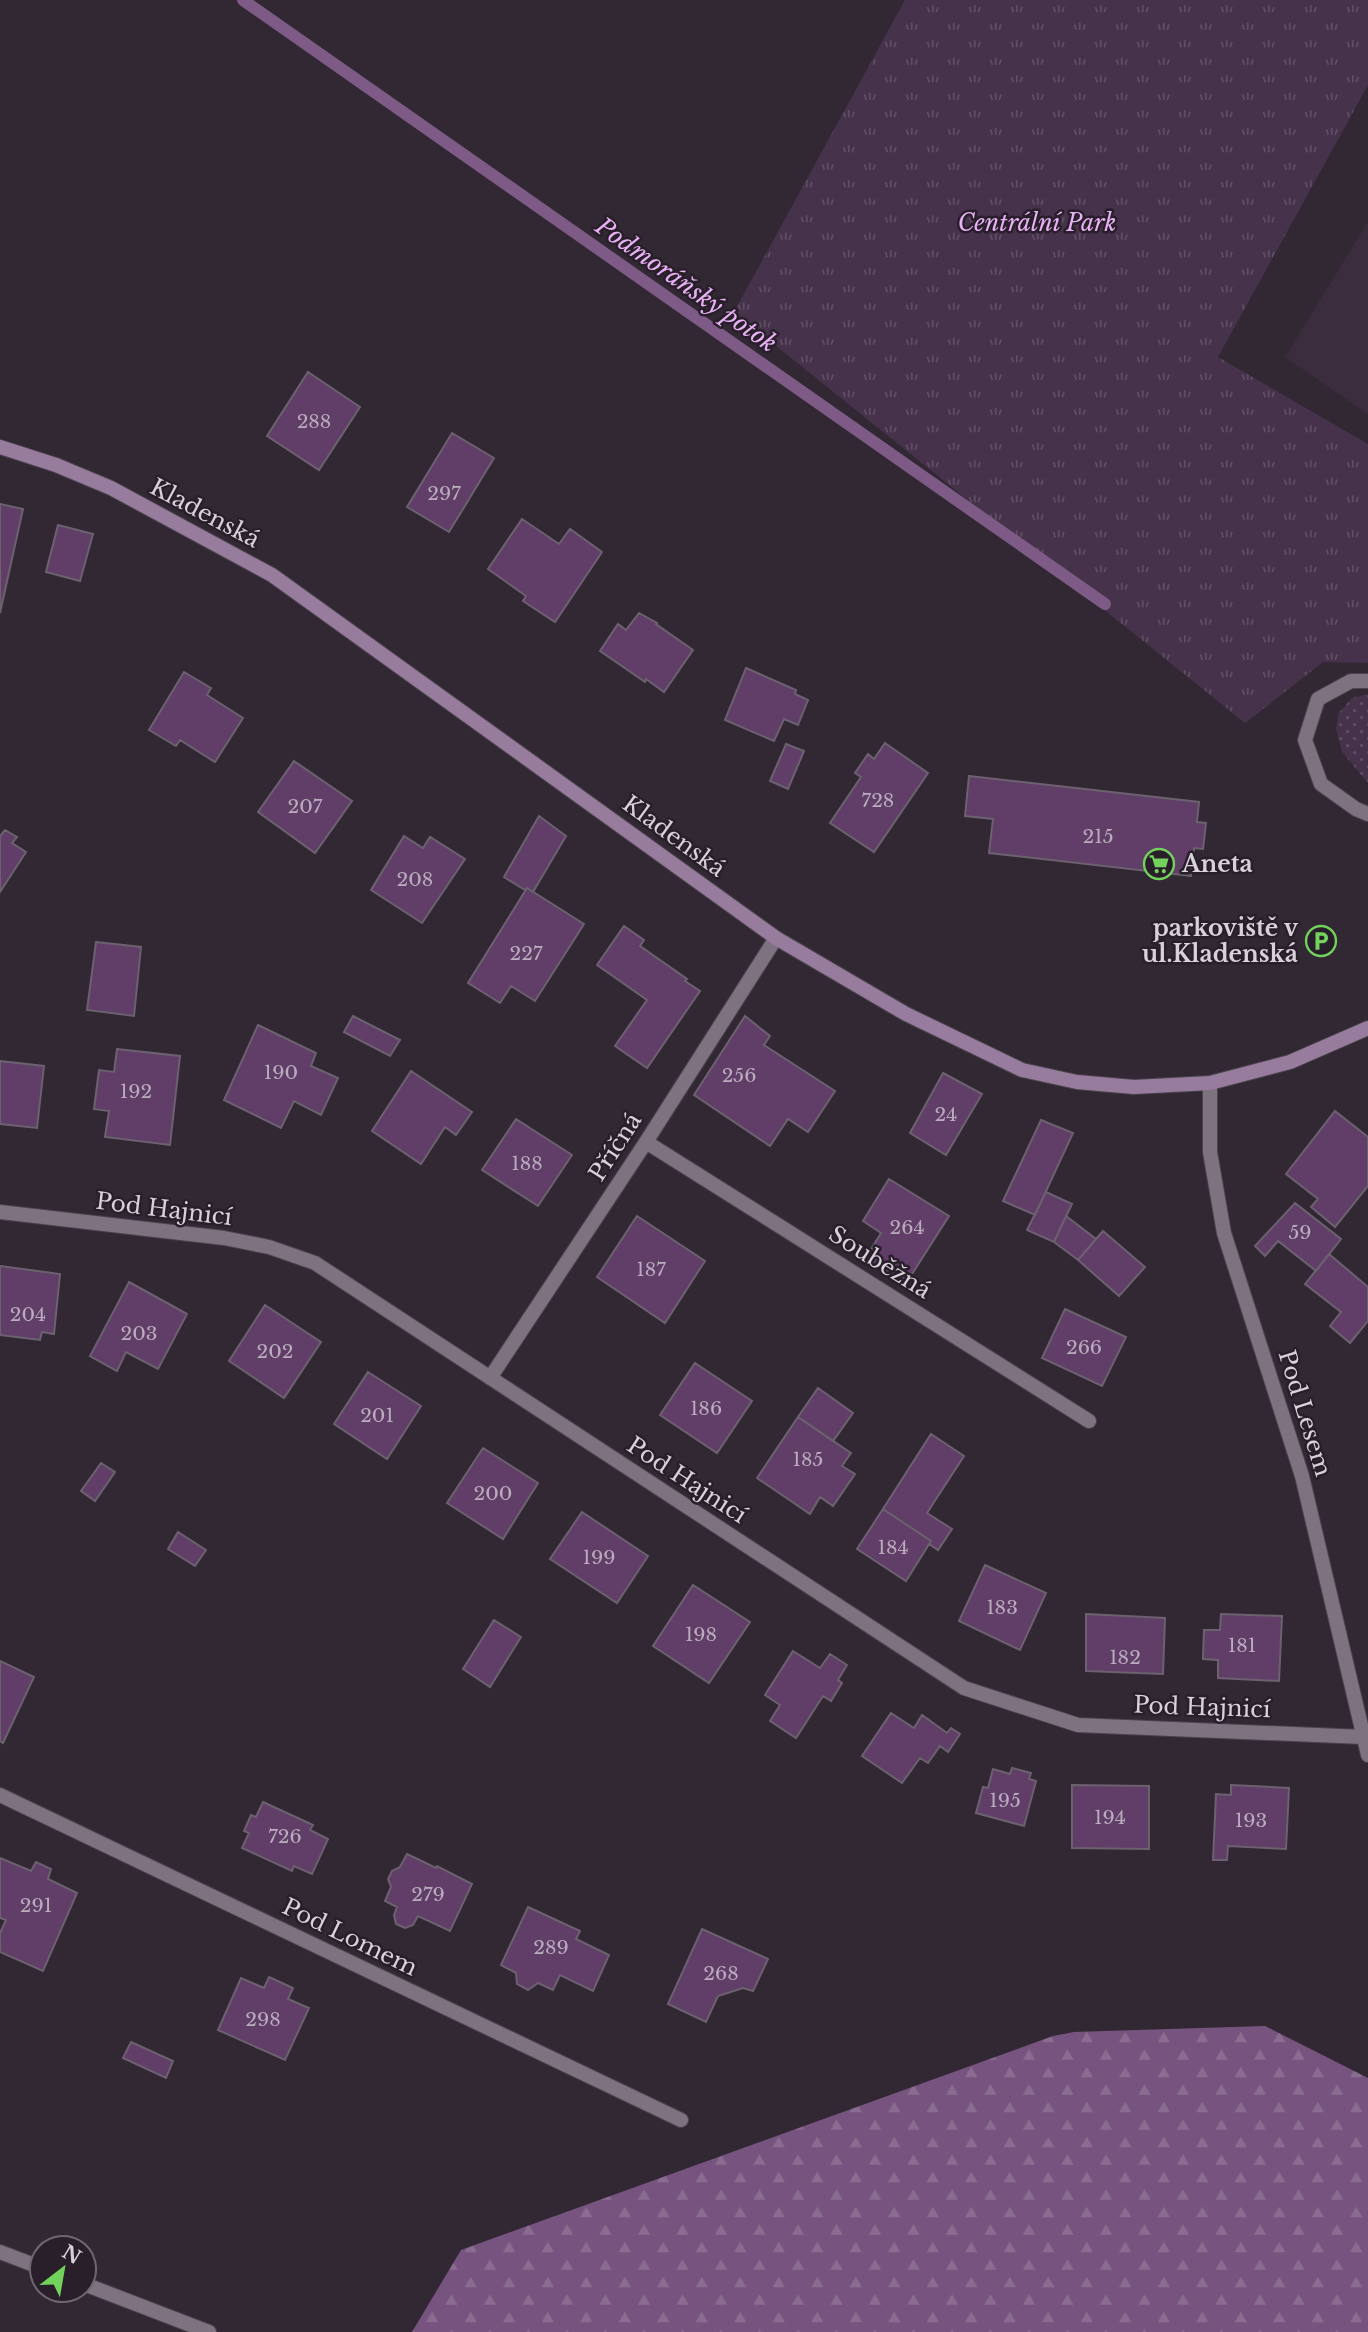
<svg xmlns="http://www.w3.org/2000/svg" width="1368" height="2332" font-family="'Libre Baskerville',serif">
  <style>
    .built { fill: #3b2c3e }
    .grass { fill: url(#grass-dots) }
    .forest { fill: url(#forest-firs) }
    .park { fill: url(#park-tufts) }
    .lines { fill: none; stroke-linecap: round; stroke-linejoin: round }
    .stream { stroke: #7e5b87; stroke-width: 12 }
    .building { fill: #603e68; stroke: #6c616f; stroke-width: 2 }
    .lane-casing { stroke: #4b434d; stroke-width: 16 }
    .street-casing { stroke: #4b434d; stroke-width: 16 }
    .secondary-casing { stroke: #4b434d; stroke-width: 16 }
    .lane { stroke: #7e7280; stroke-width: 14 }
    .street { stroke: #7e7280; stroke-width: 14 }
    .secondary { stroke: #977c9d; stroke-width: 14 }
    .labels { text-anchor: middle; stroke-width: 5; stroke-linejoin: round; paint-order: stroke }
    .number-label { font-size: 19px; fill: #baacbd }
    .park-label { font-size: 23px; font-style: italic; fill: #e8b1f5; stroke: #281f2a }
    .street-label { font-size: 23px; fill: #d8d1d9; stroke: #281f2a }
    .poi-label { font-size: 23px; font-weight: bold; fill: #d8d1d9; stroke: #281f2a; text-anchor: start }
    .water-label { font-size: 24px; font-style: italic; fill: #e7b1f4; stroke: #281f2a }
  </style>
  <defs>
    <pattern id="grass-dots" width="8" height="8" patternUnits="userSpaceOnUse" patternTransform="scale(1.75)"><rect width="8" height="8" fill="#46324b"/><path d="M2 2h.1M6 6h.1" fill="none" stroke="#604f64" stroke-width="1.8" stroke-linecap="round"/></pattern>
    <pattern id="forest-firs" width="22" height="20" patternUnits="userSpaceOnUse" patternTransform="scale(1.75)"><rect width="22" height="20" fill="#77547f"/><path d="M5 1l3.5 6h-7zM16 11l3.5 6h-7z" fill="#8a6c91"/></pattern>
    <pattern id="park-tufts" width="24" height="20" patternUnits="userSpaceOnUse" patternTransform="scale(1.75)"><rect width="24" height="20" fill="#46324b"/><path d="M3 7l-1-3M5 7V3M7 7l1-3M15 17l-1-3M17 17v-4M19 17l1-3" fill="none" stroke="#604f64"/></pattern>
  </defs>
  <rect width="100%" height="100%" fill="#322834"/>
  <!-- built -->
  <path class="built" d="M1368 222V414L1285 357Z"/>
  <!-- grass -->
  <path class="grass" d="M1368 694V783L1342 752 1336 729 1338 714 1352 698Z"/>
  <!-- forest -->
  <path class="forest" d="M1265 2026 1368 2078V2332H412L461 2250 1053 2036 1074 2032Z"/>
  <!-- park -->
  <path class="park" d="M905 0H1368V85L1218 357 1368 444V663L1323 662 1245 723 734 312Z"/>
  <g class="lines">
    <!-- stream -->
    <path class="stream" d="M243 0 1105 604"/>
  </g>
  <!-- building -->
  <path class="building" d="M308 372 360 407 319 470 267 436Z
    M452 433 494 458 449 532 407 507Z
    M0 504 23 509 0 613Z
    M522 519 559 544 570 529 602 552 555 622 523 601 526 596 488 569Z
    M58 525 93 534 80 581 46 572Z
    M639 613 657 623 656 624 693 650 664 692 646 679 645 682 600 651 618 624 626 630Z
    M746 668 796 690 795 694 808 700 798 725 784 719 774 741 725 720Z
    M184 672 211 688 207 695 243 718 215 762 180 740 176 746 149 730Z
    M885 743 928 773 874 852 830 823 861 777 855 773 868 754 874 759Z
    M786 744 804 751 788 789 770 781Z
    M294 761 352 801 315 853 258 812Z
    M969 776 1199 802 1197 822 1206 823 1203 849 1194 848 1191 876 989 853 993 819 965 816Z
    M539 816 566 836 533 892 527 888 525 890 504 877Z
    M5 830 17 837 12 843 26 852 0 892V836Z
    M404 836 423 848 430 837 465 859 422 923 371 890Z
    M527 888 584 924 535 1001 511 986 500 1003 468 983Z
    M624 926 644 940 640 946 687 979 685 981 700 991 647 1068 615 1046 647 1000 597 965Z
    M96 942 141 947 134 1016 87 1010Z
    M353 1016 400 1040 390 1056 344 1032Z
    M745 1016 770 1036 764 1045 835 1091 808 1132 788 1119 770 1146 694 1095Z
    M258 1025 316 1053 311 1066 338 1078 321 1115 294 1101 281 1128 224 1100Z
    M117 1049 180 1056 170 1145 105 1137 109 1111 94 1109 99 1070 114 1072Z
    M0 1061 44 1066 37 1128 0 1124Z
    M411 1071 472 1112 456 1135 445 1127 421 1164 372 1131Z
    M943 1073 982 1094 946 1155 910 1133Z
    M1335 1111 1368 1137V1186L1335 1227 1311 1207 1318 1199 1286 1174Z
    M516 1119 572 1155 538 1206 482 1170Z
    M1041 1120 1073 1133 1035 1215 1003 1201Z
    M889 1179 949 1216 905 1285 865 1259 881 1233 863 1221Z
    M1046 1192 1072 1204 1054 1242 1027 1230Z
    M1295 1203 1341 1239 1316 1271 1278 1241 1265 1256 1255 1246Z
    M637 1216 705 1261 665 1323 597 1277Z
    M1066 1216 1096 1239 1078 1260 1054 1242Z
    M1103 1231 1145 1267 1119 1296 1078 1260Z
    M1329 1254 1368 1287V1321L1350 1343 1330 1326 1341 1312 1305 1284Z
    M0 1266 60 1274 54 1334 42 1332 40 1340 0 1335Z
    M129 1282 187 1314 158 1369 126 1352 117 1371 90 1356Z
    M265 1305 321 1342 284 1398 229 1361Z
    M1065 1309 1126 1337 1102 1386 1042 1358Z
    M695 1363 752 1401 717 1453 660 1415Z
    M368 1372 421 1406 387 1459 334 1424Z
    M818 1388 853 1413 833 1441 798 1417Z
    M798 1417 851 1453 842 1466 855 1474 833 1506 820 1497 810 1514 757 1478Z
    M931 1434 964 1456 927 1513 952 1529 938 1550 929 1544 931 1541 883 1509Z
    M483 1448 538 1483 503 1539 447 1503Z
    M101 1463 115 1472 95 1501 81 1491Z
    M883 1509 931 1541 906 1581 857 1549Z
    M582 1512 648 1556 617 1603 550 1559Z
    M178 1532 206 1550 195 1566 168 1549Z
    M985 1565 1046 1593 1020 1650 959 1621Z
    M693 1585 750 1622 709 1683 653 1646Z
    M1086 1614 1165 1618 1163 1674 1086 1671Z
    M1221 1614 1282 1616 1279 1681 1218 1678V1660L1203 1659 1204 1630H1220Z
    M494 1620 521 1637 490 1687 463 1669Z
    M793 1651 820 1668 830 1654 847 1665 838 1680 842 1683 831 1701 823 1696 796 1738 770 1721 780 1705 765 1695Z
    M0 1661 34 1677 3 1743 0 1741Z
    M891 1713 914 1728 922 1715 947 1733 951 1728 960 1734 948 1752 940 1746 928 1763 920 1758 902 1783 862 1756Z
    M1012 1768 1031 1773 1029 1779 1036 1781 1024 1826 976 1813 983 1787 988 1788 993 1769 1010 1774Z
    M1072 1785 1149 1786V1849L1072 1848Z
    M1231 1785 1289 1788 1286 1849 1228 1846 1227 1860H1213L1216 1794 1231 1795Z
    M263 1802 313 1825 310 1830 328 1839 312 1874 294 1866 292 1871 242 1848 249 1833 244 1831 251 1815 256 1817Z
    M407 1854 436 1868 437 1866 472 1884 450 1931 418 1916 413 1925 405 1928 396 1924 394 1915 397 1907 385 1901 391 1887 388 1879 392 1871 400 1867Z
    M0 1858 31 1871 36 1862 51 1869 48 1879 77 1893 43 1971 0 1952V1933L6 1920 0 1918Z
    M528 1907 580 1931 576 1939 609 1955 593 1991 560 1975 553 1990 538 1983 528 1990 517 1984 516 1973 501 1965Z
    M702 1929 768 1959 753 1991 743 1988 718 1996 706 2022 668 2004Z
    M269 1977 293 1988 288 1999 309 2008 285 2060 218 2030 241 1978 264 1988Z
    M131 2042 173 2061 166 2078 123 2058Z"/>
  <g class="lines">
    <!-- lane casing -->
    <g class="lane-casing">
      <path id="lane" d="M1368 681H1351L1318 699 1305 740 1321 784 1356 809 1368 814"/>
    </g>
    <!-- street casing -->
    <g class="street-casing">
      <path id="street" d="M1210 1083V1152L1224 1233 1302 1476 1368 1755
        M646 1142 1089 1421
        M0 1212 224 1238 269 1247 315 1263 964 1688 1078 1725 1363 1737
        M490 1378 646 1142 776 938
        M0 1795 681 2120
        M0 2252 42 2268
        M84 2284 209 2332"/>
    </g>
    <!-- secondary casing -->
    <g class="secondary-casing">
      <path id="secondary" d="M0 447 56 465 111 488 272 575 776 938 906 1014 1022 1070 1077 1082 1134 1087 1210 1083 1290 1062 1368 1028"/>
    </g>
    <!-- lane -->
    <use href="#lane" class="lane"/>
    <!-- street -->
    <use href="#street" class="street"/>
    <!-- secondary -->
    <use href="#secondary" class="secondary"/>
  </g>
  <!-- icons -->
  <defs>
    <g id="supermarket-ring" transform="scale(1.575)"><circle r="9.5" fill="#281f2a" stroke="#73d25c" stroke-width="1.5"/><path d="M-6-5.5h2.5l.6 2H6L4.5 2H-2.5L-4.4-4H-6ZM-1.5 3.2a1.3 1.3 0 1 0 .1 0ZM3 3.2a1.3 1.3 0 1 0 .1 0Z" fill="#73d25c"/></g>
    <g id="parking-ring" transform="scale(1.575)"><circle r="9.5" fill="#281f2a" stroke="#73d25c" stroke-width="1.5"/><path d="M-3.5-5.5H1a3.5 3.5 0 0 1 0 7H-1V5.5H-3.5ZM-1-3.4V-.6H.8a1.4 1.4 0 0 0 0-2.8Z" fill="#73d25c"/></g>
  </defs>
  <g fill-rule="evenodd">
    <use href="#supermarket-ring" x="1159" y="864"/>
    <use href="#parking-ring" x="1321" y="941"/>
  </g>
  <g class="labels">
    <!-- number labels -->
    <g class="number-label">
      <text x="314" y="428">288</text>
      <text x="444" y="500">297</text>
      <text x="878" y="807">728</text>
      <text x="305" y="813">207</text>
      <text x="1098" y="843">215</text>
      <text x="415" y="886">208</text>
      <text x="526" y="960">227</text>
      <text x="281" y="1079">190</text>
      <text x="739" y="1082">256</text>
      <text x="136" y="1098">192</text>
      <text x="946" y="1121">24</text>
      <text x="527" y="1170">188</text>
      <text x="907" y="1234">264</text>
      <text x="1300" y="1239">59</text>
      <text x="651" y="1276">187</text>
      <text x="28" y="1321">204</text>
      <text x="139" y="1340">203</text>
      <text x="1084" y="1354">266</text>
      <text x="275" y="1358">202</text>
      <text x="706" y="1415">186</text>
      <text x="377" y="1422">201</text>
      <text x="808" y="1466">185</text>
      <text x="493" y="1500">200</text>
      <text x="893" y="1554">184</text>
      <text x="599" y="1564">199</text>
      <text x="1002" y="1614">183</text>
      <text x="701" y="1641">198</text>
      <text x="1242" y="1652">181</text>
      <text x="1125" y="1664">182</text>
      <text x="1005" y="1807">195</text>
      <text x="1110" y="1824">194</text>
      <text x="1251" y="1827">193</text>
      <text x="285" y="1843">726</text>
      <text x="428" y="1901">279</text>
      <text x="36" y="1912">291</text>
      <text x="551" y="1954">289</text>
      <text x="721" y="1980">268</text>
      <text x="263" y="2026">298</text>
    </g>
    <!-- park labels -->
    <g class="park-label">
      <text x="1037" y="231">Centrální Park</text>
    </g>
    <!-- street labels -->
    <g class="street-label">
      <text transform="translate(205 513) rotate(28)" y="8">Kladenská</text>
      <text transform="translate(674 836) rotate(36)" y="8">Kladenská</text>
      <text transform="translate(615 1147) rotate(-57)" y="8">Příčná</text>
      <text transform="translate(164 1209) rotate(7)" y="8">Pod Hajnicí</text>
      <text transform="translate(880 1262) rotate(32)" y="8">Souběžná</text>
      <text transform="translate(1305 1413) rotate(73)" y="8">Pod Lesem</text>
      <text transform="translate(687 1480) rotate(33)" y="8">Pod Hajnicí</text>
      <text transform="translate(1202 1707) rotate(2)" y="8">Pod Hajnicí</text>
      <text transform="translate(350 1937) rotate(26)" y="8">Pod Lomem</text>
    </g>
    <!-- poi labels -->
    <g class="poi-label">
      <text x="1182" y="872">Aneta</text>
      <text x="1298" y="936" text-anchor="end">parkoviště v<tspan x="1298" dy="26">ul.Kladenská</tspan></text>
    </g>
    <!-- water labels -->
    <g class="water-label">
      <text transform="translate(686 285) rotate(35)" y="8">Podmoráňský potok</text>
    </g>
  </g>
  <!-- north arrow -->
  <g transform="translate(63 2269) rotate(31)"><circle r="33" fill="#281f2a" stroke="#6e6670" stroke-width="2"/>
  <path d="M0-5L12 26L0 18L-12 26Z" fill="#73d25c"/>
  <text y="-10" font-size="19" font-weight="bold" text-anchor="middle" fill="#d8d1d9">N</text>
  </g>
</svg>
